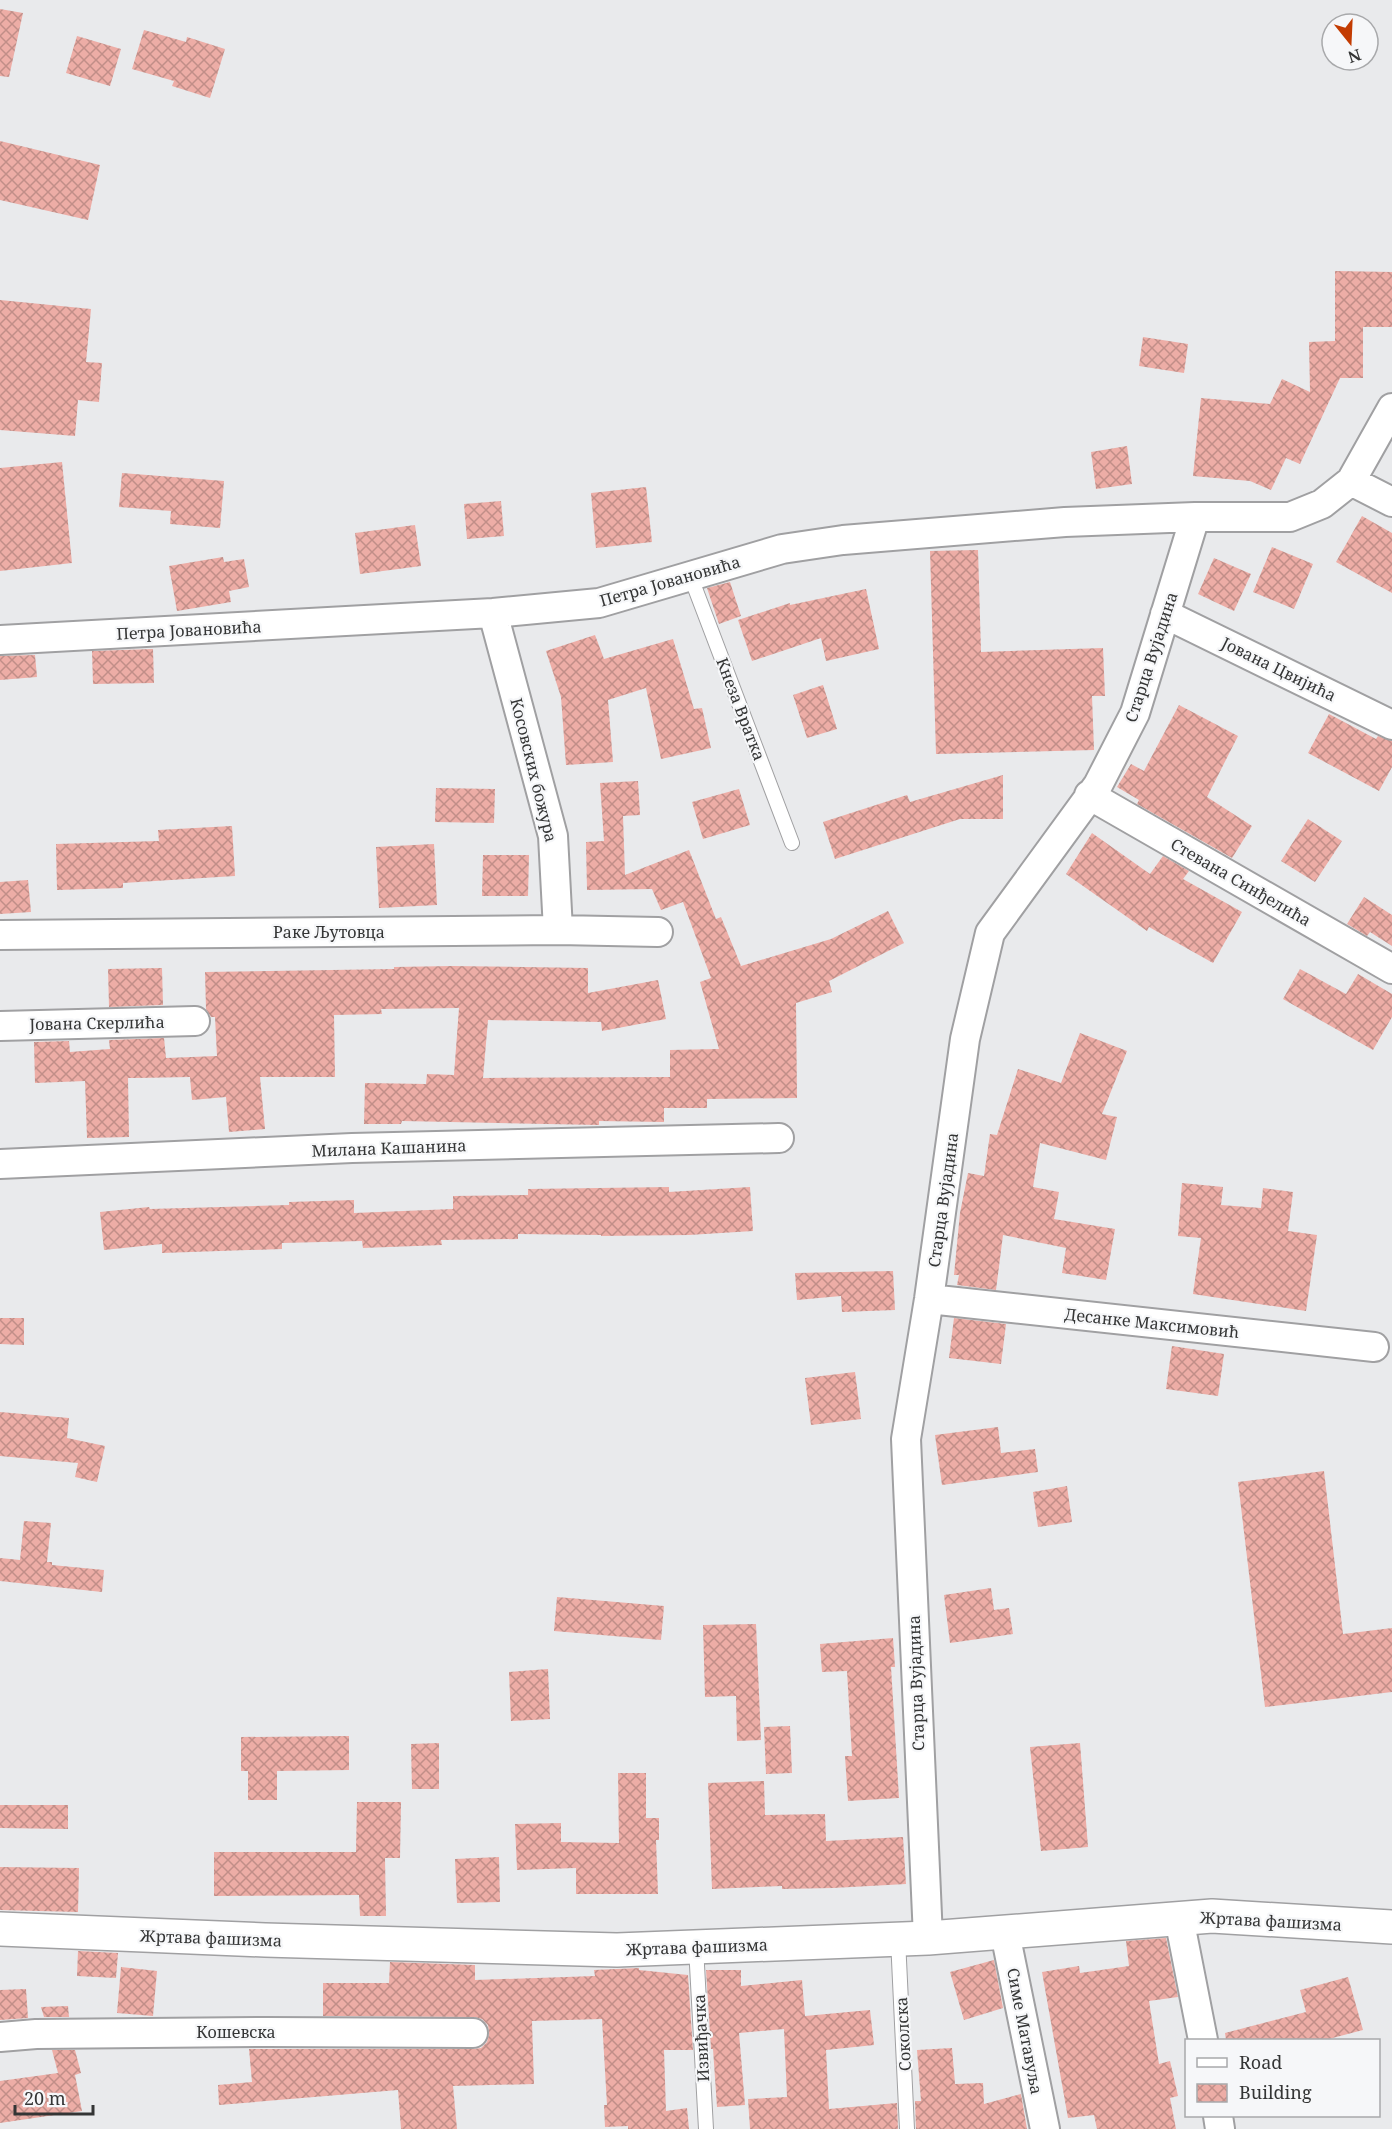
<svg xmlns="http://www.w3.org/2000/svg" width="1392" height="2129" font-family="'Noto Serif',serif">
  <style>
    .building { fill: url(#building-cross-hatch) }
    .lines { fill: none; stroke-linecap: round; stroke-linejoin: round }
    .service-casing { stroke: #a0a0a2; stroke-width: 16 }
    .minor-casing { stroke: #a0a0a2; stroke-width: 32 }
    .tertiary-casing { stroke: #a0a0a2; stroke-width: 36 }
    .service { stroke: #fff; stroke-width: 14 }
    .minor { stroke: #fff; stroke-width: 28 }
    .tertiary { stroke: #fff; stroke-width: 33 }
    .labels { text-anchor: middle; stroke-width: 4.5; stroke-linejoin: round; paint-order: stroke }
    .street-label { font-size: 16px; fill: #343535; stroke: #f6f7f9 }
  </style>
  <defs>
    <pattern id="building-cross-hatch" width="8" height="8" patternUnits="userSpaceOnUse" patternTransform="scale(1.5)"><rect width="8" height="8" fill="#edada6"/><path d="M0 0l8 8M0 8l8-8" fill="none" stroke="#c18e88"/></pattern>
  </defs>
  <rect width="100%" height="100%" fill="#e9eaec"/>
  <!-- building -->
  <path class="building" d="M0 9 23 13 9 77 0 76Z
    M144 30 186 42 187 37 225 49 210 98 172 86 174 81 132 69Z
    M77 36 121 49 110 86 66 73Z
    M0 141 100 165 88 220 0 200Z
    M1335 271 1392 272V327H1363V378H1340L1300 464 1286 458 1271 490 1250 481 1193 476 1201 398 1270 404 1282 379 1310 392 1309 342 1335 341Z
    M0 300 91 309 86 362 102 363 99 402 78 400 75 436 0 430Z
    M1143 337 1188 344 1184 373 1139 366Z
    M1127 446 1132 484 1096 489 1091 452Z
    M62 462 72 563 0 571V468Z
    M122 473 224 481 220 528 170 524 171 511 119 507Z
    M646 487 652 542 596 548 591 493Z
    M501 501 504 536 467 539 464 504Z
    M1362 516 1392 533V593L1336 562Z
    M415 525 421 566 360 574 355 533Z
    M1272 547 1313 564 1294 609 1253 592Z
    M978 550 981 652 1103 648 1105 696H1092L1094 750 936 754 930 551Z
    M223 557 224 562 244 559 249 587 229 591 231 602 177 611 169 566Z
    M1214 558 1251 574 1234 611 1198 594Z
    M730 582 741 616 719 624 707 588Z
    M866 589 879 649 826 661 821 638 752 661 738 620 790 603V605Z
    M595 635 604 659 673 639 694 709 702 708 711 748 661 759 646 688 608 700 613 762 566 765 561 697 546 651Z
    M153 649 154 683 93 684 92 651Z
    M35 655 37 677 0 680V656Z
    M823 685 837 729 807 738 793 695Z
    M1179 705 1238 736 1207 797 1252 826 1232 858 1137 804 1139 800 1117 787 1131 764 1144 771Z
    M1329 714 1376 739 1378 736 1392 741V767L1379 791 1308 753Z
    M1003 775V819H960L835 859 823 822 907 795 910 802Z
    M638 781 640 815 623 816 625 875 689 850 716 919 721 917 741 966 831 939 888 911 904 943 829 981 832 992 796 1003 797 1098 707 1099V1108H664V1122L599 1121V1125L547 1124 402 1121 401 1124H364L365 1083 426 1084 427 1074 454 1075 459 1008 381 1009 382 1014 334 1015 335 1077H260L265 1129 229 1132 226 1097 192 1100 190 1077 137 1078H128L129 1137 87 1138 85 1081 35 1083 34 1042 69 1041 70 1052 110 1049 109 1040 164 1038 166 1058 217 1056 215 1017H211L206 1009 205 972 394 969V967L452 966 588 968V993L658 980 666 1019 602 1031 601 1022 488 1020 483 1078 670 1077V1050L719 1049 700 982 711 978 683 902 661 910 652 889 587 890 586 842 604 841 600 783Z
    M436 788 495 789 494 823 435 822Z
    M739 789 750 825 703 839 692 802Z
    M1308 819 1342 841 1315 882 1281 861Z
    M232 826 235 876 123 883V888L57 890 56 844 159 841 158 830Z
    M1092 833 1150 874 1163 856 1189 871 1183 879 1242 912 1213 963 1149 927 1147 931 1066 874Z
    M434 844 437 905 379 908 376 847Z
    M483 855H529L528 896H482Z
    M28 880 31 912 0 914V882Z
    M1364 897 1392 915V946L1370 932 1367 936 1347 924Z
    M162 968 163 1005 109 1007 108 969Z
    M1300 969 1346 994 1358 974 1392 994V1017L1373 1050 1283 999Z
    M1080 1033 1127 1051 1102 1114 1117 1117 1106 1160 1040 1143 1033 1187 1059 1192 1054 1219 1115 1229 1106 1280 1062 1273 1066 1248 1003 1235 996 1290 957 1285 959 1275H954L960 1213 968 1173 984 1176 990 1134 997 1135 1018 1069 1061 1083Z
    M1182 1183 1223 1187 1221 1205 1261 1208 1263 1188 1293 1192 1288 1231 1317 1235 1306 1311 1193 1294 1201 1238 1178 1236Z
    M669 1187V1192L750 1187 753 1231 689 1235 601 1236V1235L518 1234V1239L441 1240 442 1245 363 1248 362 1241 282 1243V1249L162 1253V1244L104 1250 100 1212 149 1207 150 1209 221 1207 289 1205V1202L354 1200V1213L453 1209V1196L528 1195V1189Z
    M893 1271 895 1310 842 1312 841 1296 797 1300 795 1273Z
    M0 1318H24V1345L0 1344Z
    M954 1318 1006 1324 1001 1364 949 1358Z
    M1172 1346 1224 1354 1218 1396 1166 1389Z
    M855 1372 861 1419 811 1425 805 1378Z
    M0 1412 69 1418 67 1438 105 1446 97 1482 75 1477 78 1463 0 1456Z
    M998 1427 1001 1453 1035 1449 1038 1472 942 1485 935 1435Z
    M1324 1471 1343 1634 1392 1628V1692L1265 1707 1238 1482Z
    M1067 1486 1072 1522 1038 1527 1033 1492Z
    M24 1521 51 1523 47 1562H52V1565L104 1570 102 1592 0 1581V1558L20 1560Z
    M991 1588 994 1610 1009 1608 1013 1634 950 1643 944 1595Z
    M557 1597 664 1606 661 1640 554 1631Z
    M756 1624 761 1740 737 1741 736 1696 705 1697 703 1625Z
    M893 1638 895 1667H891L899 1798 848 1801 845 1756H852L847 1671 822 1672 820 1644Z
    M548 1669 550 1719 511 1721 509 1672Z
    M790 1726 792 1773 766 1774 764 1727Z
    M349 1736V1770L277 1771V1800H248V1771H241V1737Z
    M439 1743V1789H412L411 1744Z
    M1080 1743 1088 1847 1041 1851 1030 1747Z
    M618 1773H646V1818H659V1840H656L658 1894H576V1868L517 1870 515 1824 561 1823V1842L619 1843Z
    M764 1781 765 1815 825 1814 826 1841 903 1837 906 1884 833 1888 782 1889V1886L712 1889 708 1783Z
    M357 1802H401L400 1858H385L386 1916H360L359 1895 214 1896V1852H356Z
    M0 1805H68V1829L0 1828Z
    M499 1857 500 1902 457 1903 455 1859Z
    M0 1867 79 1868 78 1912 0 1910Z
    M1166 1938 1178 1997 1149 2001 1159 2064 1170 2061 1178 2096 1170 2098 1176 2129H1097L1094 2115 1068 2118 1042 1972 1079 1966 1080 1973 1129 1966 1126 1941Z
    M78 1951 118 1953 116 1978 77 1976Z
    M994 1960 1003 2008 964 2020 950 1972Z
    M390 1962 475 1965V1980L595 1976 594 1970 639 1968V1970L688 1975 693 2050H664L666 2111 687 2108 689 2129H628V2126L605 2127 604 2105H607L602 2019 532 2021 534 2084 453 2086 457 2129H401L398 2090 219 2105 218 2085 252 2082 249 2049H473L481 2048 487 2042 489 2034 488 2025 482 2019 474 2017 323 2016V1983H389Z
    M121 1967 157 1971 153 2016 117 2013Z
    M706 1970H741V1986L802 1980 805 2016 870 2010 874 2045 826 2050 829 2109 897 2103 898 2129H750L748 2099 787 2097 784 2029 739 2033 745 2105 717 2107 713 2049H711Z
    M1348 1977 1363 2030 1325 2040H1226L1225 2033 1306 2012 1300 1990Z
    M26 1989 28 2018 0 2020V1990Z
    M68 2006 69 2017H44L41 2007Z
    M952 2048 955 2084 983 2083 984 2104 1021 2094 1027 2129H916L915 2101H921L917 2050Z
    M52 2050H75L81 2073 75 2075 82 2111 0 2123V2081L58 2073Z"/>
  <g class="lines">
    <!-- service casing -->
    <g class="service-casing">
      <path id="service" d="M690 575 792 843
        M898 1939 907 2129
        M696 1947 706 2129"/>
    </g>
    <!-- minor casing -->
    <g class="minor-casing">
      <path id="minor" d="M1351 481 1392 502
        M493 613 553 836 558 930
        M1165 614 1392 725
        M0 640 493 613 599 603 782 549 843 540 1065 522 1195 517H1290L1322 504 1351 481 1392 408
        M1089 795 1392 969
        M0 935 558 930 658 932
        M0 1026 195 1021
        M0 1164 352 1148 779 1138
        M929 1299 1374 1347
        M1179 1918 1203 2040
        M1005 1933 1045 2129
        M928 1938 906 1439 929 1299 965 1039 990 933 1098 785 1135 713 1195 517
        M0 2037 36 2034 268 2032 473 2033
        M1218 2116 1220 2129"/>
    </g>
    <!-- tertiary casing -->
    <g class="tertiary-casing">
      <path id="tertiary" d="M0 1929 265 1940 617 1950 928 1938 1212 1916 1392 1927"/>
    </g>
    <!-- service -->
    <use href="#service" class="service"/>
    <!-- minor -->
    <use href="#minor" class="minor"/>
    <!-- tertiary -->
    <use href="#tertiary" class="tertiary"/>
  </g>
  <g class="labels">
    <!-- street labels -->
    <g class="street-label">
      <text transform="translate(670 581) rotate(-16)" y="6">Петра Јовановића</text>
      <text transform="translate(189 630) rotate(-3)" y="6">Петра Јовановића</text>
      <text transform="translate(1151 657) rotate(-72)" y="6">Старца Вујадина</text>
      <text transform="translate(1279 669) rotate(26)" y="6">Јована Цвијића</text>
      <text transform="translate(741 709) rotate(69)" y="6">Кнеза Вратка</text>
      <text transform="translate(534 770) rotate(76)" y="6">Косовских божура</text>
      <text transform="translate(1241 882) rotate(30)" y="6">Стевана Синђелића</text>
      <text x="329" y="938">Раке Љутовца</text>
      <text transform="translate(97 1023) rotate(-1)" y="6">Јована Скерлића</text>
      <text transform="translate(389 1148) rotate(-2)" y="6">Милана Кашанина</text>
      <text transform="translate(943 1200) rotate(-82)" y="6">Старца Вујадина</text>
      <text transform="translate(1152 1323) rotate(6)" y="6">Десанке Максимовић</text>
      <text transform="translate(916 1683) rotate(-92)" y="6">Старца Вујадина</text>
      <text transform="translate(1271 1921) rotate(3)" y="6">Жртава фашизма</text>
      <text transform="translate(211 1938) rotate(2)" y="6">Жртава фашизма</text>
      <text transform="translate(697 1947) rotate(-2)" y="6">Жртава фашизма</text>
      <text transform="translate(1025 2031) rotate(79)" y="6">Симе Матавуља</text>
      <text x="236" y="2038">Кошевска</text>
      <text transform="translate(903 2034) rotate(-93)" y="6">Соколска</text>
      <text transform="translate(701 2038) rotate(-93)" y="6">Извиђачка</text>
    </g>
  </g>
  <!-- legend -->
  <rect x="1185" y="2039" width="195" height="78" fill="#f6f7f9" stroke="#a8a9ab" stroke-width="1.5"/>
  <rect x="1197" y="2058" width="30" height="9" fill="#ffffff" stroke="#a8a9ab" stroke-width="1.5"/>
  <text x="1239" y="2069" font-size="18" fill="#343535">Road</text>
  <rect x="1197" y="2084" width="30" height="18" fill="url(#building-cross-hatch)" stroke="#a8a9ab" stroke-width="1.5"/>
  <text x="1239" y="2099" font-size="18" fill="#343535">Building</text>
  <!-- north arrow -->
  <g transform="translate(1350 42) rotate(162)"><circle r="28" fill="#f6f7f9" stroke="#a8a9ab" stroke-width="1.5"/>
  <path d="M0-4.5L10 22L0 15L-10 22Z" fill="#c33c02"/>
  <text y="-9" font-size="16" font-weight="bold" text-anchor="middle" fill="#343535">N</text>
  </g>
  <!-- scale -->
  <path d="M15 2105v9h78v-9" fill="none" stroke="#343535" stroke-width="3"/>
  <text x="24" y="2105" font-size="18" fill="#343535" stroke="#f6f7f9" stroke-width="4.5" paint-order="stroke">20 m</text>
</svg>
